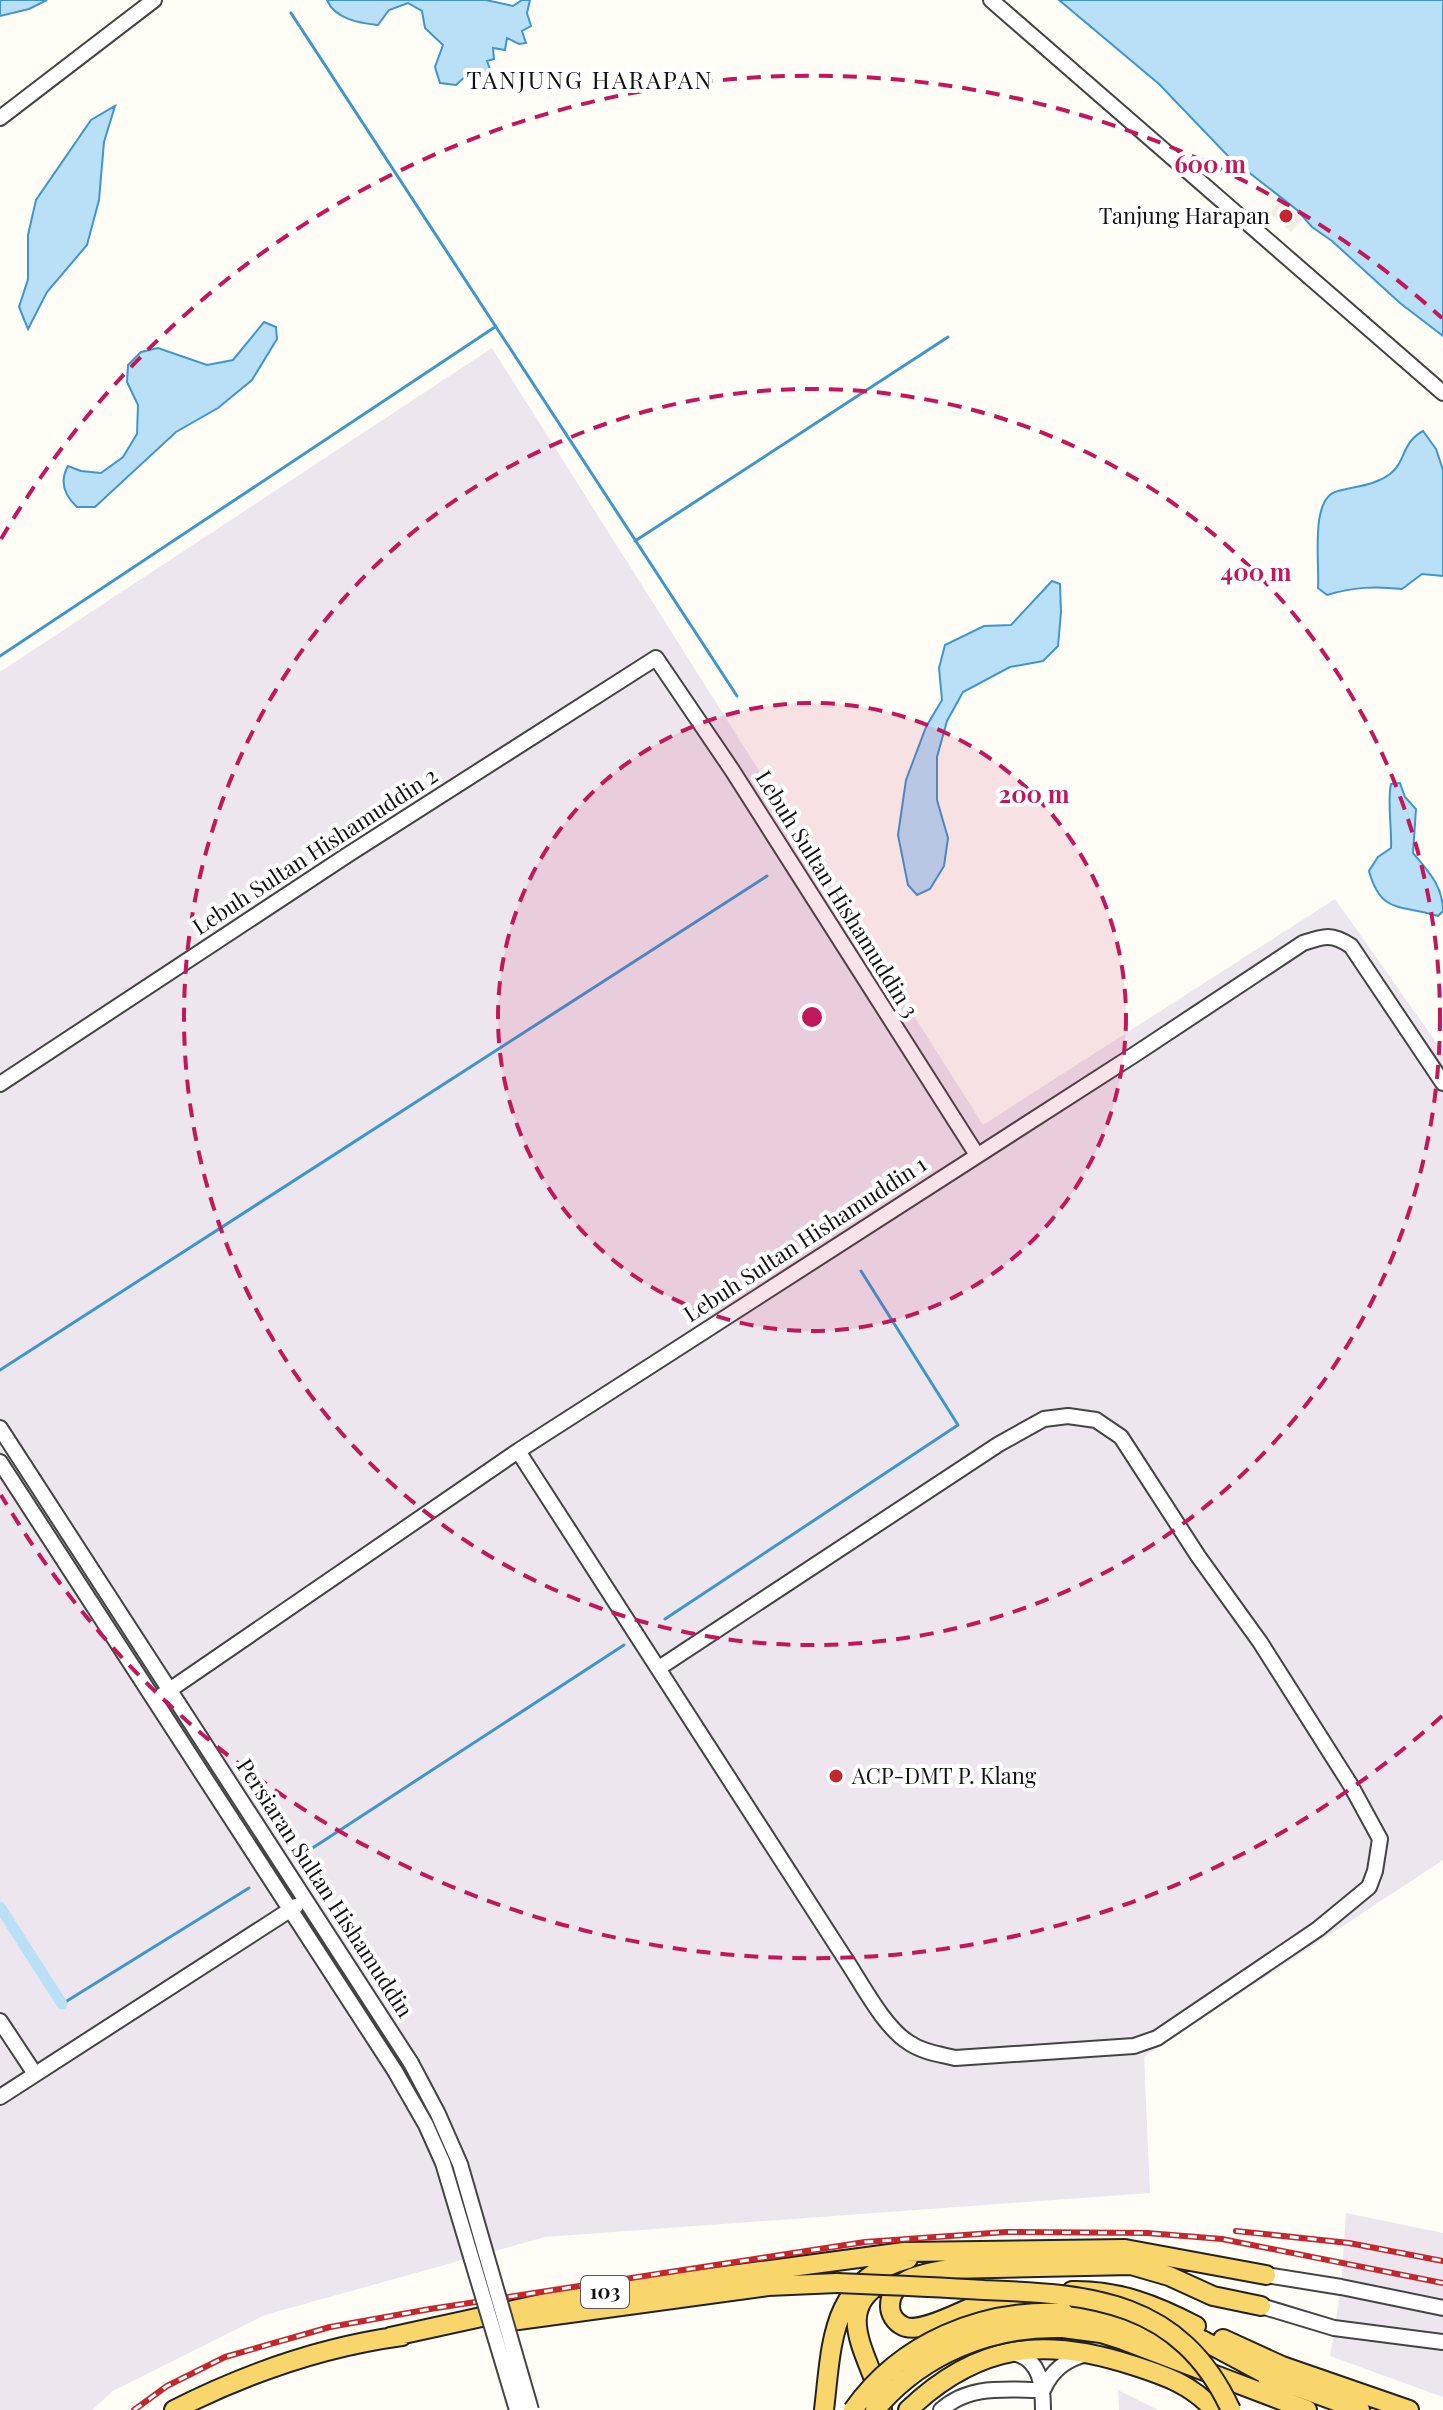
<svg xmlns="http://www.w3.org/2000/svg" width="1443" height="2410" font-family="'Playfair Display',serif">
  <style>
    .industrial { fill: #eee6ef }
    .plaza { fill: #f1ede2 }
    .water { fill: #b9e0f7; stroke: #3f96cf; stroke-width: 2 }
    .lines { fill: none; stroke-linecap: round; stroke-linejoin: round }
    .stream { stroke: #3f96cf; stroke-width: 3 }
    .canal { stroke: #b9e0f7; stroke-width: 11 }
    .minor-casing { stroke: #444; stroke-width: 18 }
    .major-casing { stroke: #222; stroke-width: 22 }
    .minor { stroke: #fff; stroke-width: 14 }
    .major { stroke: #f9d66b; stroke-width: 18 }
    .rail-casing { stroke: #c4262e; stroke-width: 6 }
    .rail { stroke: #fff; stroke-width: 3; stroke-dasharray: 9; stroke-linecap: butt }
    .minor-bridge-casing { stroke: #444; stroke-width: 18; stroke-linecap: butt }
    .major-bridge-casing { stroke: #222; stroke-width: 22; stroke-linecap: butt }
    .minor-bridge { stroke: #fff; stroke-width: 14 }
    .major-bridge { stroke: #f9d66b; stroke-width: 18 }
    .ring { fill: none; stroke: #c2185b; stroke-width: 4; stroke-dasharray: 14 10 }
    .poi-dot { fill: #c4262e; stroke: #fff; stroke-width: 3 }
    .labels { text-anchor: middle; stroke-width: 8; stroke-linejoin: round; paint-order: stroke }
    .shield { fill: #fff; stroke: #585858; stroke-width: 2 }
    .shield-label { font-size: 20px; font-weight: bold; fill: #111 }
    .poi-label { font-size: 22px; fill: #111; stroke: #fff; text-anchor: end }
    .street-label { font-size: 22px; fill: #111; stroke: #fff }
    .neighbourhood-label { font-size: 24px; letter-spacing: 2px; fill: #111; stroke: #fff }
    .centre { fill: #c2185b; stroke: #fff; stroke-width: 4 }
    .ring-label { font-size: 24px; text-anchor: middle; font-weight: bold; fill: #c2185b; stroke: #fff; stroke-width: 8; stroke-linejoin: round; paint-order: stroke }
  </style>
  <rect width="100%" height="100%" fill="#fffdf5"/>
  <!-- industrial -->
  <path class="industrial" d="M492 348 983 1125 1335 899 1443 1052V1860L1144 2057 1150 2193 545 2237 265 2315 113 2391 92 2410H0V672Z
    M1346 2213 1443 2233V2397L1330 2356 1341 2287Z
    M1118 2390 1158 2410H1119Z"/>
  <!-- plaza -->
  <path class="plaza" d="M1281 200 1302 219 1291 232 1270 213Z"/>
  <!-- water -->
  <path class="water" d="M0 0H47L29 9 0 16Z
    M327 0H486L513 6 522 0H530L527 13 531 26 522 31 526 43 519 44 507 38 505 50 493 48 494 59 487 61 493 77 469 73 456 85 440 83 435 67 443 45 425 28 422 11 408 3 389 10 378 25C359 23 335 19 327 0Z
    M1059 0H1443V336L1400 303 1332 241 1312 227 1297 210 1228 156 1159 84Z
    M115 106 104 142 99 200 87 245 47 292 28 329 19 307 28 279V235L36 200 91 120Z
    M264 322 276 327 277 339 252 380 218 408 176 432 95 507H77C64 495 59 482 68 466L81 471 101 473 123 457 137 434 138 405 127 382 128 365 141 352 158 348 207 365 233 360Z
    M1423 431 1436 449 1443 470V576L1422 574 1402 589C1375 586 1353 587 1327 595L1318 588C1320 564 1309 497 1338 491 1356 486 1374 486 1390 474 1406 462 1401 443 1423 431Z
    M1052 581 1060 584 1061 612 1058 646 1043 661 1010 667 963 692 947 721 937 757V800L948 838 944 866 930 889 917 895 908 885 898 835 906 780 926 727 942 700 939 668 945 645 984 626 1011 625Z
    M1400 783 1405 797 1416 809 1413 853C1428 871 1443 886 1443 911L1438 916C1401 904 1381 915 1369 871L1378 857 1391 848C1392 828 1387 800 1391 784Z"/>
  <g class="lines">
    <!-- stream -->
    <path class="stream" d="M291 13 737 696
      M635 541 948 337
      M0 656 495 327
      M0 1370 767 876
      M665 1619 958 1425 861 1271
      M311 1849 624 1645
      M62 2004 249 1888"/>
    <!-- canal -->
    <path class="canal" d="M0 1907 62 2004"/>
    <!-- minor casing -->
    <g class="minor-casing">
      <path id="minor" d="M991 0 1443 393
        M0 118 154 0
        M0 1084 349 854 656 658 732 770 977 1155
        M0 1428 411 2063
        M518 1451 844 1957C861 1982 883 2026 908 2042 922 2052 939 2054 955 2058L1134 2046 1157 2038 1318 1929 1369 1887 1375 1871 1380 1839 1350 1784 1260 1642 1198 1556 1121 1437 1096 1420 1068 1416 1044 1419 999 1444 659 1668
        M0 1462 395 2071
        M155 1700 518 1451 1137 1053 1303 943C1324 936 1332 933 1351 946L1443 1083
        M0 2021 35 2074
        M0 2097 296 1906
        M1266 2275 1341 2287 1443 2308
        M1261 2306 1334 2328 1443 2342
        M1013 2353C1041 2359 1043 2386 1043 2410
        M1043 2390C1052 2370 1066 2359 1087 2354
        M941 2410C970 2384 1006 2390 1043 2390"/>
    </g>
    <!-- major casing -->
    <g class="major-casing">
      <path id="major" d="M1072 2291C1118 2290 1156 2305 1196 2326
        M1022 2297C1010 2297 997 2299 985 2302 965 2308 921 2335 903 2326 895 2322 890 2314 890 2306 890 2277 927 2273 948 2269L1131 2265 1169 2276 1213 2296 1261 2306
        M1064 2313 1108 2319 1181 2344
        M511 2321 768 2286 837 2283
        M1160 2323 1202 2340 1275 2379
        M1063 2328 1101 2333 1123 2340 1307 2410
        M390 2337 582 2295 904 2252 1125 2249 1266 2275
        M1223 2339 1282 2366 1409 2410
        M1265 2375 1360 2410
        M174 2410C247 2373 320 2347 402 2336
        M824 2410C832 2343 830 2279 908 2259
        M882 2410C879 2367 826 2313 883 2282
        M908 2410C978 2343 1045 2336 1135 2366 1166 2376 1192 2385 1214 2410"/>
    </g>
    <!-- minor -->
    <use href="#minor" class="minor"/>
    <!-- major -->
    <use href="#major" class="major"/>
    <!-- rail casing -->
    <g class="rail-casing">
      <path id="rail" d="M1236 2231 1349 2243 1443 2261
        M134 2410 167 2386 225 2357 330 2327 430 2309 865 2242 1006 2232 1147 2233 1222 2239 1443 2283"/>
    </g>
    <!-- rail -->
    <use href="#rail" class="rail"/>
    <!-- minor-bridge casing -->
    <g class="minor-bridge-casing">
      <path id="minor-bridge" d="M411 2063 438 2114 460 2164 531 2410
        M395 2071 426 2125 443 2163 517 2410"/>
    </g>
    <!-- major-bridge casing -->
    <g class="major-bridge-casing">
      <path id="major-bridge" d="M837 2283C886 2285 935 2287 984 2290 1091 2294 1180 2300 1231 2410
        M853 2410C901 2342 982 2309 1064 2313
        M875 2410C922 2354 991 2326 1063 2328"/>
    </g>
    <!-- minor-bridge -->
    <use href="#minor-bridge" class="minor-bridge"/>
    <!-- major-bridge -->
    <use href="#major-bridge" class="major-bridge"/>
  </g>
  <!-- distance rings -->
  <circle cx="812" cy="1017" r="314" fill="#c2185b" fill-opacity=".12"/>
  <g class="ring">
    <circle cx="812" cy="1017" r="314"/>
    <circle cx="812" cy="1017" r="628"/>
    <path d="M1442 1716A941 941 0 0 1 1 1495M1 539A941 941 0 0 1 1442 318"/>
  </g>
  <!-- markers -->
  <g class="poi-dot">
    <circle cx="1286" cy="216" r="8"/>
    <circle cx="836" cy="1776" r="8"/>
  </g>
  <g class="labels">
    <!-- shield labels -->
    <rect class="shield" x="581" y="2276" width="48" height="32" rx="6"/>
    <g class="shield-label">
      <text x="605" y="2299">103</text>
    </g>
    <!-- poi labels -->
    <g class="poi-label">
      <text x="1270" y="224">Tanjung Harapan</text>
      <text x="852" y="1784" text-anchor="start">ACP-DMT P. Klang</text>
    </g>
    <!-- street labels -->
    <g class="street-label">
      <text transform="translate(315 851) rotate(-33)" y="8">Lebuh Sultan Hishamuddin 2</text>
      <text transform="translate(837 894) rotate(58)" y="8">Lebuh Sultan Hishamuddin 3</text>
      <text transform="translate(805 1239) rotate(-33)" y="8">Lebuh Sultan Hishamuddin 1</text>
      <text transform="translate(325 1888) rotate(57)" y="8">Persiaran Sultan Hishamuddin</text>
    </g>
    <!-- neighbourhood labels -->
    <g class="neighbourhood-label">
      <text x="590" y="89">TANJUNG HARAPAN</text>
    </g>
  </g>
  <circle cx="812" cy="1017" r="12" class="centre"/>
  <g class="ring-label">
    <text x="1210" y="173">600 m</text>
    <text x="1256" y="581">400 m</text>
    <text x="1034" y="803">200 m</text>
  </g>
</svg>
